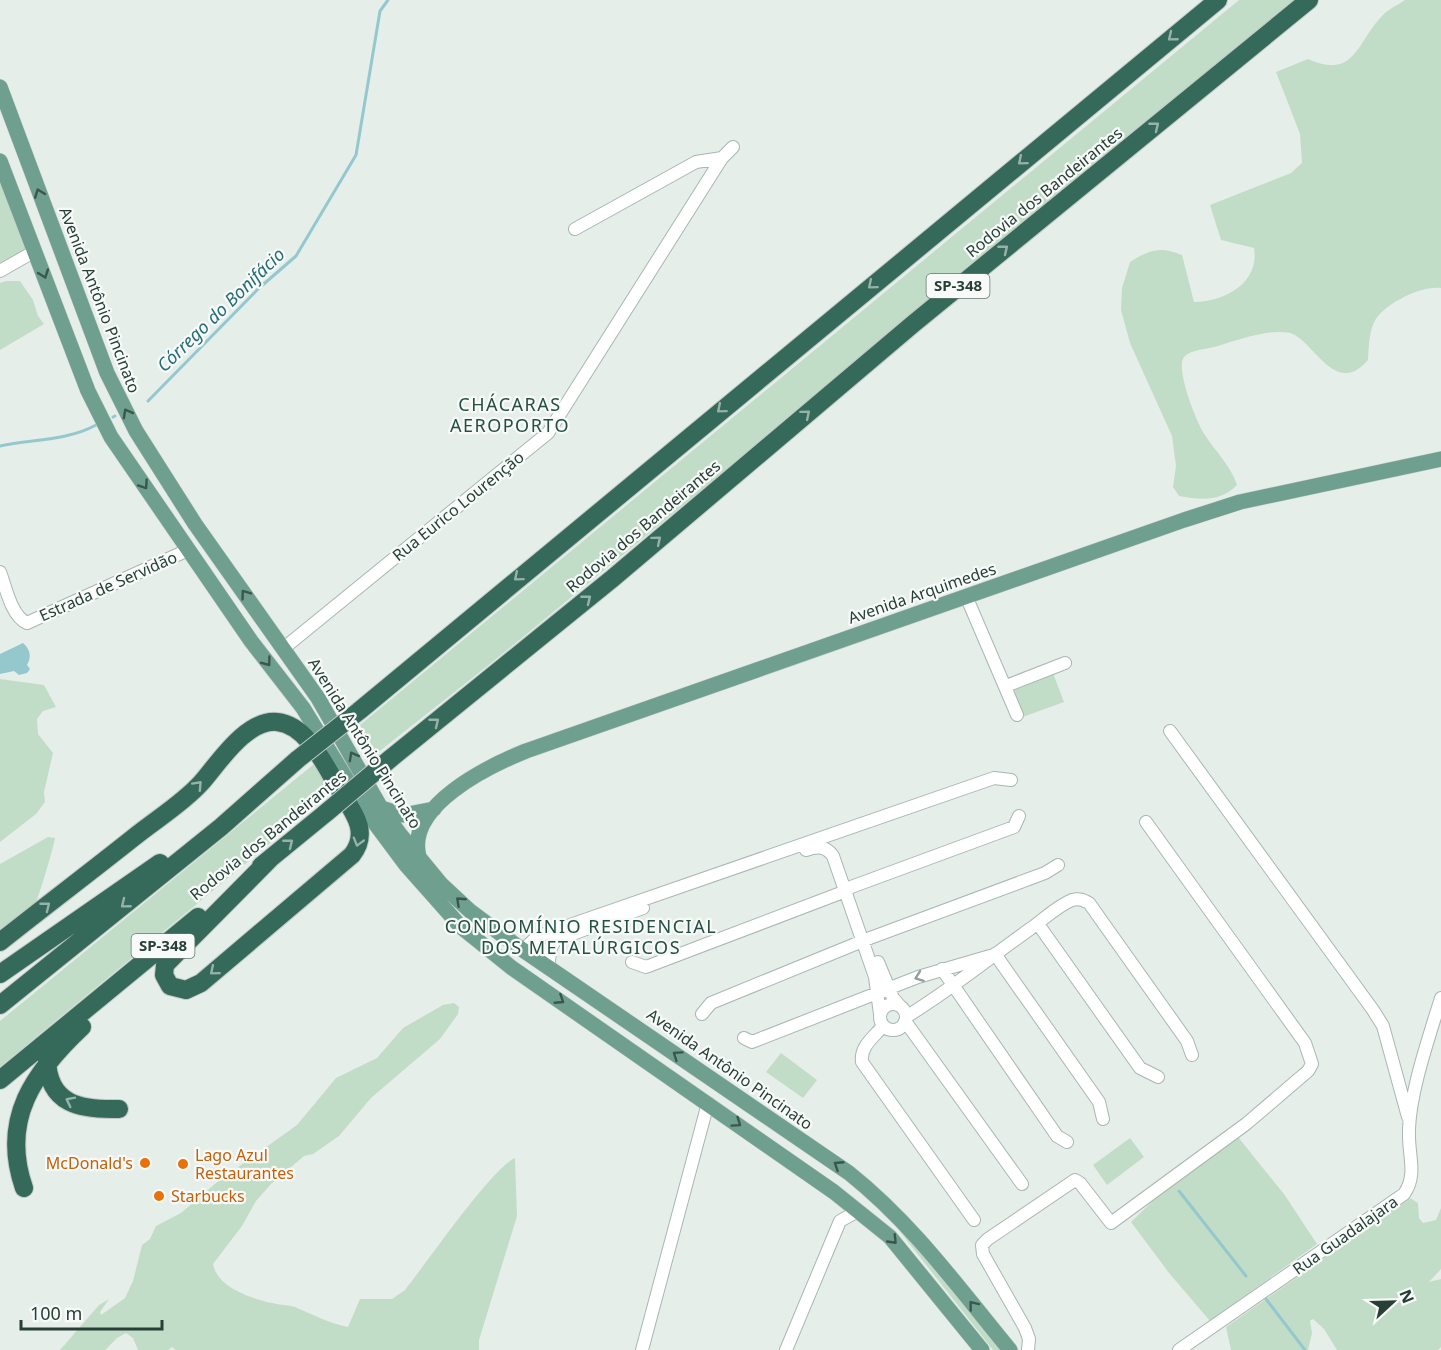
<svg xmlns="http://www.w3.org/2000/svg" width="1441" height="1350" font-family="'Noto Sans',sans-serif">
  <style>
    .green { fill: #c2ddc7 }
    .water { fill: #94c8cd }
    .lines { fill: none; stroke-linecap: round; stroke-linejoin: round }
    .stream { stroke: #94c8cd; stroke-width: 3 }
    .minor-casing { stroke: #a9b6b1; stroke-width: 14 }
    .major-casing { stroke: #c3c9c7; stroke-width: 16 }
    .highway-casing { stroke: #c3c9c7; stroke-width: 20 }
    .minor { stroke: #fff; stroke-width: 12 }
    .major { stroke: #6f9f8f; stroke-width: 15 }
    .highway { stroke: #35695a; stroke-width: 18 }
    .highway-bridge-casing { stroke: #c3c9c7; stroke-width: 20; stroke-linecap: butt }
    .highway-bridge { stroke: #35695a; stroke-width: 18 }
    .oneway { stroke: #96b2a9 }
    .oneway2 { stroke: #39574d }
    .oneway3 { stroke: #939f9b }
    .food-dot { fill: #e8710a; stroke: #f7faf8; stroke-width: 2 }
    .labels { text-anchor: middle; stroke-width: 4.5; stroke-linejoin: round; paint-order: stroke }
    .shield { fill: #f7faf8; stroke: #657771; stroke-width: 1.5 }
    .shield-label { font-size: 15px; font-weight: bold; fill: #273f37 }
    .street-label { font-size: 16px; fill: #273f37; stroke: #f7faf8 }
    .food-label { font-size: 16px; fill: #c56008; stroke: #f7faf8; text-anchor: start }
    .water-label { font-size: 18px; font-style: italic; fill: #256e76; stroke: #f7faf8 }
    .neighbourhood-label { font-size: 18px; letter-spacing: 1.5px; fill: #244f42; stroke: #f7faf8 }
  </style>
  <rect width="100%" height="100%" fill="#e6eeea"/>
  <!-- green -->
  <path class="green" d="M1239 0H1298L490 664 376 754 360 725Z
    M1405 0H1441V288C1423 285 1391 301 1379 315 1369 325 1369 346 1368 360 1335 399 1313 339 1290 333 1268 328 1236 341 1214 347 1206 349 1190 350 1184 357 1175 369 1197 424 1205 435 1215 451 1231 466 1237 485 1221 502 1200 500 1179 496L1173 487 1176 466 1172 436 1130 343 1121 310 1122 288 1130 262C1149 250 1160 246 1182 255L1194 302C1224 302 1260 283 1254 248L1221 240 1210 205 1291 173 1302 163 1300 134 1276 72 1308 59C1355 80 1356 43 1382 16 1388 9 1398 5 1405 0Z
    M0 167 28 242 26 252 0 267Z
    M6 281H20L33 300 38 316 44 324 0 350V283Z
    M1051 668 1064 702 1020 718 1006 686Z
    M0 679 44 685 56 707 43 711 37 719 38 734 53 753 44 792 45 802 36 814 0 842Z
    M314 764 332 792 0 1067V1021Z
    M48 837 55 838C55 842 39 897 36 902 28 916 12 928 0 939V864Z
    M454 1003 459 1007 458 1014 440 1039 371 1098 339 1136 313 1154 304 1156 271 1184 256 1201 242 1226 213 1264C217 1287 252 1299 272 1303 280 1305 288 1305 295 1307 314 1315 328 1323 348 1327L360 1299H392L405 1290C425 1265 491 1169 515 1158L517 1216 479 1340V1350H176L172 1347 168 1350H138L133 1338 126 1333 117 1338 105 1350H60L99 1305 109 1299 100 1312 101 1315 125 1298 133 1281 142 1245 150 1239 156 1226 181 1213 216 1183 297 1125 336 1078 377 1058 403 1028 443 1005Z
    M781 1053 817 1080 803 1098 766 1072Z
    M1238 1137 1284 1194 1317 1244 1210 1321 1169 1273 1131 1222 1161 1193Z
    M1130 1138 1144 1157 1107 1185 1093 1165Z
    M1410 1198 1418 1203 1419 1218 1423 1223 1436 1220 1441 1208V1269L1429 1282 1441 1279V1347L1438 1350H1337L1324 1329 1313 1319 1310 1321 1312 1333 1308 1350H1231L1226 1327Z
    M894 1224 909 1229 1001 1350H993Z"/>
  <!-- water -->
  <path class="water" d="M23 643C30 649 32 657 27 665L30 669 27 673 19 675 14 671 0 674V654Z"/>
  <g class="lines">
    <!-- stream -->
    <path class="stream" d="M148 401 258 289 296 256 356 155 380 11 388 0
      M113 417 115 416
      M0 446C32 439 67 441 96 425
      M1179 1191 1246 1276
      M1266 1299 1305 1350"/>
    <!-- minor casing -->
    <g class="minor-casing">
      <path id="minor" d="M575 229 696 162 722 158
        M0 271 35 251
        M0 572C6 587 11 616 27 623L188 550
        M966 596 1017 715
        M284 648 548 433 722 158 733 147
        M1006 686 1065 663
        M1170 731 1373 1010 1383 1026 1408 1117
        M806 850C818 846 826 846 833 856L875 977 880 1014
        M1038 924 1140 1068 1158 1077
        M523 950 537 937 547 933 994 778 1011 780
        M995 954 1099 1102 1103 1119
        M632 962 646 967 846 891 851 887 1014 827 1019 816
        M878 962 893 998 900 1006
        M548 967 551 947 556 940 643 908
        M942 969 1057 1136 1067 1142
        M880 1017a13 13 0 1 1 26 0a13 13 0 1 1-26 0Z
        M702 1014 711 1003 870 938 1045 873 1058 865
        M906 1017C950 990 988 959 1030 929 1043 920 1057 906 1072 900 1079 898 1083 900 1089 903L1187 1041 1192 1055
        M905 1021 1022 1184
        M883 1026C874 1037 860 1046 862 1062L974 1220
        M744 1038 752 1042 918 977 990 956
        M642 1350 708 1103
        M786 1350 840 1221 858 1211
        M1028 1350 1029 1339 1025 1328 983 1254 982 1245 988 1239 1075 1180 1080 1183 1111 1223 1246 1124 1308 1071 1312 1064 1305 1043 1146 822
        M1179 1350 1404 1194C1417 1176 1409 1157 1409 1136 1408 1097 1429 1037 1441 998"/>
    </g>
    <!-- major casing -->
    <g class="major-casing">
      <path id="major" d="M0 87 107 373 136 431 195 524 318 698 381 808 399 833 441 884 470 911 517 946 849 1173C913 1224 958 1287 1010 1350
        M0 161 88 391 111 437 251 641 303 708 368 814 406 865 461 927 512 968 834 1192 890 1237 982 1350
        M382 808 403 815 434 809
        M419 857C405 806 489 766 526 751L1184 520 1240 502 1441 459"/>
    </g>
    <!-- highway casing -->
    <g class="highway-casing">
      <path id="highway" d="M359 711 1218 0
        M390 759 613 578 913 324 1309 0
        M261 866 327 812
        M0 942C44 907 89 873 133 838 155 820 182 804 201 783 218 764 246 719 277 722 309 725 327 770 342 794 355 814 369 833 352 855L201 983 186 990 170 986 164 975 165 965 270 859
        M0 974 160 863
        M0 1005 221 827 298 759
        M47 1059C48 1105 81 1110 119 1109
        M0 1080 198 917
        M24 1188C0 1119 34 1072 82 1027"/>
    </g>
    <!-- minor -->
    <use href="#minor" class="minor"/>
    <!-- major -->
    <use href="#major" class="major"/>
    <!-- highway -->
    <use href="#highway" class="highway"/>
    <!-- highway-bridge casing -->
    <g class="highway-bridge-casing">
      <path id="highway-bridge" d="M298 759 359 711
        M327 812 390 759"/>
    </g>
    <!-- highway-bridge -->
    <use href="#highway-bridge" class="highway-bridge"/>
  </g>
  <!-- one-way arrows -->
  <defs><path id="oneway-chevron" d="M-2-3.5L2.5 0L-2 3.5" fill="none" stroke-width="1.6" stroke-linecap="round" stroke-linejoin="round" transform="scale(1.5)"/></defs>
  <g class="oneway">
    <use href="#oneway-chevron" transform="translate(1172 37) rotate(141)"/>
    <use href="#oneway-chevron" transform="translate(1155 126) rotate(-39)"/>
    <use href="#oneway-chevron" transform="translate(1022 161) rotate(140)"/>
    <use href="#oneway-chevron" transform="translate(1004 249) rotate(-39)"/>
    <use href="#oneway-chevron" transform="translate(872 285) rotate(140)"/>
    <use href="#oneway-chevron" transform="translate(721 409) rotate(140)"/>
    <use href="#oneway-chevron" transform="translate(806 414) rotate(-40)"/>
    <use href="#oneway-chevron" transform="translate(657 540) rotate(-40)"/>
    <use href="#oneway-chevron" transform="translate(518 577) rotate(140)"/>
    <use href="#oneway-chevron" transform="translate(587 599) rotate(-39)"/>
    <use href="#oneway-chevron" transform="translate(435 722) rotate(-39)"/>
    <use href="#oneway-chevron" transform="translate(198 785) rotate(-47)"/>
    <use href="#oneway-chevron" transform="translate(358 842) rotate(106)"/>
    <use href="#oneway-chevron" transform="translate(289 843) rotate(-39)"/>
    <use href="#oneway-chevron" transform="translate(125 904) rotate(141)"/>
    <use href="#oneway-chevron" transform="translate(46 906) rotate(-38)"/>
    <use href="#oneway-chevron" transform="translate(214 971) rotate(140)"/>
    <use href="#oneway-chevron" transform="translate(70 1101) rotate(-153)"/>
  </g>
  <g class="oneway2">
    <use href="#oneway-chevron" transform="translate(39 193) rotate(-111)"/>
    <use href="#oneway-chevron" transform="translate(44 274) rotate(70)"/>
    <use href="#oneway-chevron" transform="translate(127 413) rotate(-119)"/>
    <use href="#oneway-chevron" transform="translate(144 485) rotate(56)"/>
    <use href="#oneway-chevron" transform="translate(245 594) rotate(-126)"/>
    <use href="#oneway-chevron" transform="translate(267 662) rotate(53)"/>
    <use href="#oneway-chevron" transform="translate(353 756) rotate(-119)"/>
    <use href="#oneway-chevron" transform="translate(460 901) rotate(-137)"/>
    <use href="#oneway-chevron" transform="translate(560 1000) rotate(33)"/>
    <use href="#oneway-chevron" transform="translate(677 1055) rotate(-145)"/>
    <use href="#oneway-chevron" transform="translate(737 1123) rotate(35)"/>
    <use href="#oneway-chevron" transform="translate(838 1165) rotate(-147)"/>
    <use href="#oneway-chevron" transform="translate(893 1240) rotate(46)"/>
    <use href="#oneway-chevron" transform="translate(973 1305) rotate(-128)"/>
  </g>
  <use class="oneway3" href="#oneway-chevron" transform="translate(919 977) rotate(160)"/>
  <!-- markers -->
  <g class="food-dot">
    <circle cx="145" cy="1163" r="6"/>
    <circle cx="183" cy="1164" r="6"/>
    <circle cx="159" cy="1196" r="6"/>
  </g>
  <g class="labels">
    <!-- shield labels -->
    <g class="shield">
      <rect x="926.5" y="274" width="63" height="24" rx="4.5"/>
      <rect x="131.5" y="934" width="63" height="24" rx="4.5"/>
    </g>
    <g class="shield-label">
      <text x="958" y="291">SP-348</text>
      <text x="163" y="951">SP-348</text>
    </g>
    <!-- street labels -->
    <g class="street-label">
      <text transform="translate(1044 192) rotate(-39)" y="6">Rodovia dos Bandeirantes</text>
      <text transform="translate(100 300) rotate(69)" y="6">Avenida Antônio Pincinato</text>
      <text transform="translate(458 506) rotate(-39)" y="6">Rua Eurico Lourenção</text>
      <text transform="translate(643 526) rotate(-40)" y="6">Rodovia dos Bandeirantes</text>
      <text transform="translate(108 586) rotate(-24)" y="6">Estrada de Servidão</text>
      <text transform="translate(922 593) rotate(-19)" y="6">Avenida Arquimedes</text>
      <text transform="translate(365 743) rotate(58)" y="6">Avenida Antônio Pincinato</text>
      <text transform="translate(268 835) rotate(-39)" y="6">Rodovia dos Bandeirantes</text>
      <text transform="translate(730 1069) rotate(35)" y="6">Avenida Antônio Pincinato</text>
      <text transform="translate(1345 1235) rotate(-35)" y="6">Rua Guadalajara</text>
    </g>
    <!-- food labels -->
    <g class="food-label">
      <text x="195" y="1161">Lago Azul<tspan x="195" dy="18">Restaurantes</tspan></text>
      <text x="133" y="1169" text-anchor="end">McDonald's</text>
      <text x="171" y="1202">Starbucks</text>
    </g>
    <!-- water labels -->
    <g class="water-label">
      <text transform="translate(221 310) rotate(-44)" y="6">Córrego do Bonifácio</text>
    </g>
    <!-- neighbourhood labels -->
    <g class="neighbourhood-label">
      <text x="510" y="411">CHÁCARAS<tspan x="510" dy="21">AEROPORTO</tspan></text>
      <text x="581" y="933">CONDOMÍNIO RESIDENCIAL<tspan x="581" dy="21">DOS METALÚRGICOS</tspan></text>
    </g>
  </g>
  <!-- north arrow -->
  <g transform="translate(1393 1302) rotate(68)" stroke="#f7faf8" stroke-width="4.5" paint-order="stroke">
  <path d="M0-4.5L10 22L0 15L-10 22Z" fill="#273f37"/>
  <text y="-9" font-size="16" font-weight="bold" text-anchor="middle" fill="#273f37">N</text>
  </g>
  <!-- scale -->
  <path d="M21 1320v9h141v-9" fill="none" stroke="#273f37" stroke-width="3"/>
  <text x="30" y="1320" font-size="18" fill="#273f37" stroke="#f7faf8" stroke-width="4.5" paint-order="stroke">100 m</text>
</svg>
